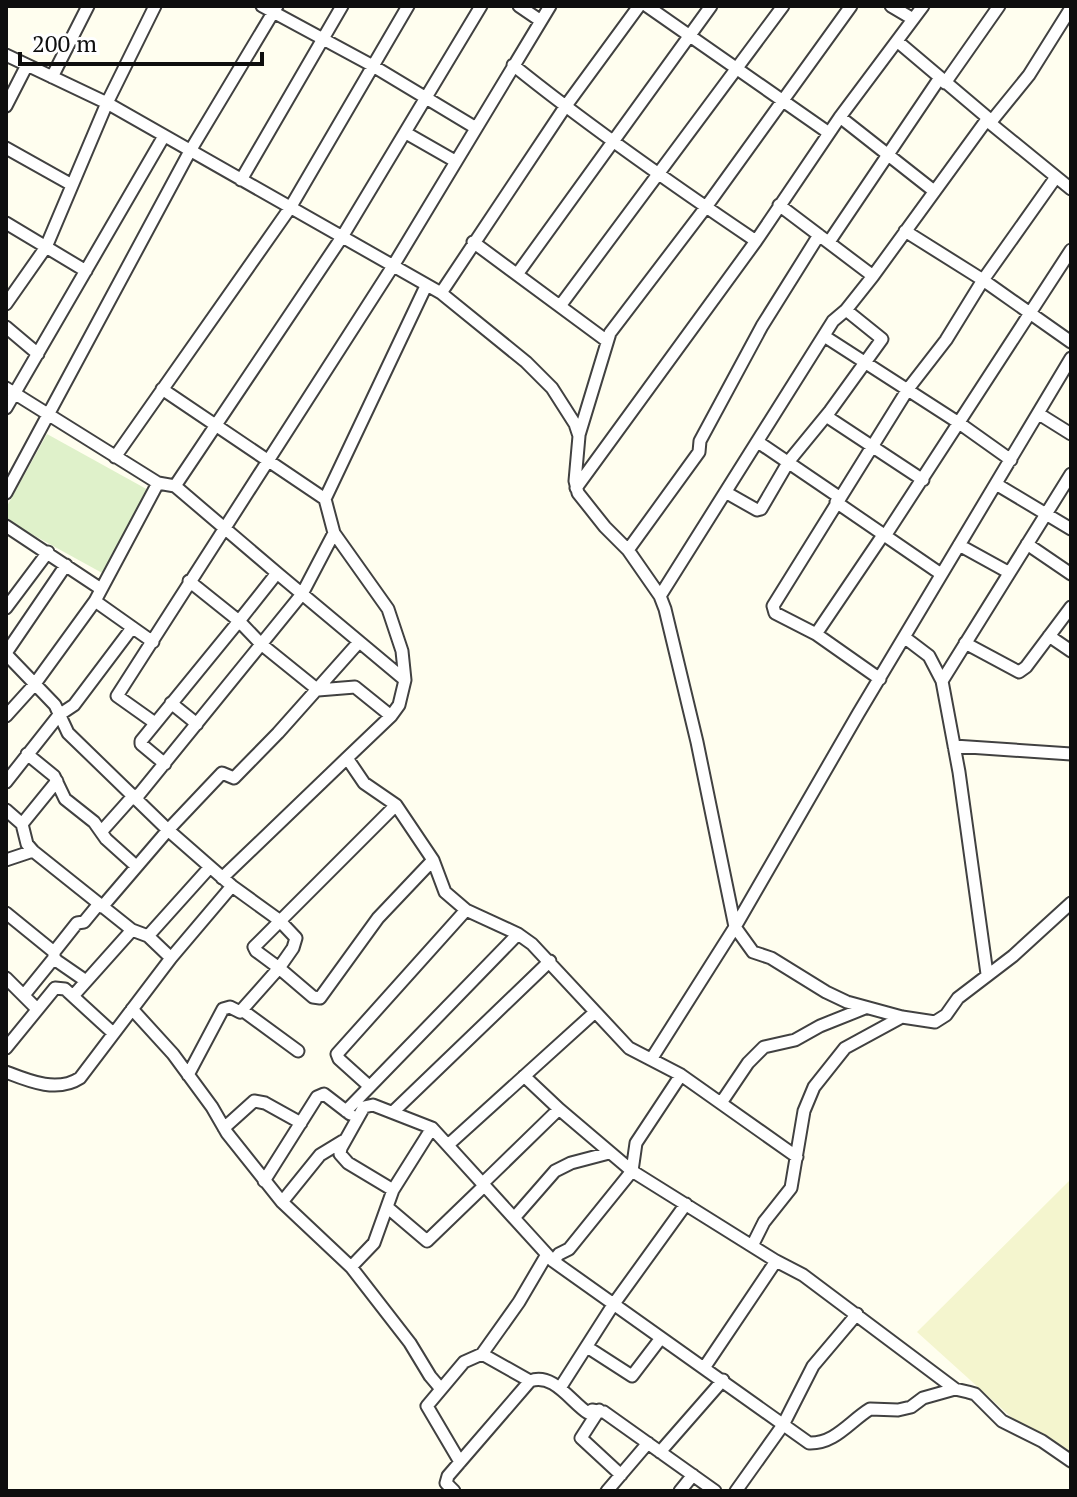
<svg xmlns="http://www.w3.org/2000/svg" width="1077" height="1497" font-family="'PT Serif',serif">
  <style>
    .farmland { fill: #f4f5ce }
    .pitch { fill: #dff1ca }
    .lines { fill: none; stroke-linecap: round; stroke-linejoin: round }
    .minor-casing { stroke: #414141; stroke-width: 15 }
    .minor { stroke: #fff; stroke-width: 11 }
  </style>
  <rect width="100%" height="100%" fill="#fffeef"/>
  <!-- farmland -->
  <path class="farmland" d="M1071 1179V1471L917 1332Z"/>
  <!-- pitch -->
  <path class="pitch" d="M47 434 150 491 104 574 6 520V508Z"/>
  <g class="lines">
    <!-- minor casing -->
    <g class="minor-casing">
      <path id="minor" d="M262 6 373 66 476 128
        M519 6 541 21
        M647 6 829 133
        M891 6 913 19
        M897 41 988 118 990 123 1071 189
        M6 55 107 103 441 293 526 362 552 388 575 424 579 436 575 481 578 493 605 527 628 550 660 596 665 609 697 742 735 927 753 952 771 958 826 992 847 1002 902 1017 935 1022 946 1015 958 998 1013 956 1071 903
        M513 65C591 128 673 185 756 241
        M52 77 88 6
        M945 83 999 6
        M6 106 27 65
        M840 117 934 191
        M990 123 1029 75 1071 8
        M406 133 455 161
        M6 148 72 185
        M241 180 342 6
        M779 205 873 276
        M6 223 86 271
        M905 231 983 280 1071 342
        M473 242 607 341
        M829 242 939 79
        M518 273 711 6
        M441 293 565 107 639 6
        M6 304 46 247 107 103 155 6
        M560 306 783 6
        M6 327 38 354
        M824 336 959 423 1011 460
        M6 388 158 483 175 486 277 573 239 621 261 644 318 690 355 687 391 716
        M162 389 325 499 334 533 388 609 402 651 405 680 399 705 391 716 347 758 364 783 396 805 433 860 445 892 466 910 518 934 532 944 629 1048 681 1075 797 1157
        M6 408 164 136
        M1039 414 1071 434
        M826 416 923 480
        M579 435 610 333 706 207 851 6
        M758 442 839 497
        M115 457 290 208 408 6
        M996 484 1071 529
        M175 486 342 237 481 6
        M576 488 756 241 840 117 923 6
        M6 493 190 151 277 6
        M727 493 757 510 761 509 789 461 830 411 882 339 846 310
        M325 499 426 286
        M836 502 941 574
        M6 526 101 589
        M885 536 1071 250
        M1027 544 1071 574
        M959 545 1008 572
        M628 550 699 452 700 441 762 326 819 235
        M277 573 405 680
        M660 596 833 321 846 310 873 276 988 118
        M95 601 153 642
        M6 608 48 552
        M816 634 883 535
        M1049 636 1071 651
        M904 637 929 656 942 681 959 772 987 974
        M965 643 1019 672 1026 667 1071 607
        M6 653 66 565
        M6 654 55 705 68 733 168 830 232 886 279 920 296 938 293 948 279 968 313 997 320 998 378 918 433 860
        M880 679 816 634 775 613 773 606 908 389 946 340 983 280 1056 177
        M942 681 1071 474
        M171 703 197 724
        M6 716 34 685 95 601 158 483
        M155 723 117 696 393 266 550 6
        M954 746 1071 754
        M27 754 54 776 65 799 94 822 106 839 136 866
        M165 764 141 744V741L239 621 189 581
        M6 782 59 715 74 705 132 628
        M137 797 302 594 334 533
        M6 810 22 824 27 844 33 851 132 930 148 936 171 958
        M22 824 57 781
        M101 832 134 795
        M6 860 33 851
        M222 878 347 758
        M102 907 168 830 222 773 234 778 278 733 359 642
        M6 913 54 952V958L57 961 86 981
        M148 936 210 867
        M54 952 77 923 84 922 98 905
        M6 978 37 1009
        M24 995 54 958
        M73 996 132 930
        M132 1009 173 1054 212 1107 227 1133 282 1202 351 1267 410 1343 430 1376 441 1389
        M242 1010 298 1051
        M6 1048 55 988 65 989 113 1033
        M652 1058 735 927 858 714 1071 358
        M6 1072C29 1081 57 1093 80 1078L171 958 232 886
        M188 1075 223 1009 230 1007 240 1012 279 968 256 951 254 947 396 805
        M524 1076 559 1109
        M369 1086 339 1059 337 1054 466 910
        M721 1103 748 1063 764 1047 795 1040 820 1026 865 1008
        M346 1111 518 934
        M394 1111 550 961
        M224 1128 254 1101 265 1103 301 1123
        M448 1145 594 1013
        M264 1181 317 1097 324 1094 350 1114
        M483 1183 559 1109 632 1171 776 1261 803 1275 955 1389
        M393 1190 432 1128
        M282 1202 320 1155 343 1141
        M387 1207 427 1241 485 1185
        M514 1218 555 1171 571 1163 609 1153
        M752 1246 764 1222 791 1188 804 1111 814 1087 845 1048 902 1017
        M553 1261 559 1254 569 1249 632 1171 636 1143 681 1075
        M351 1267 374 1243 393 1190 348 1163 340 1154 341 1148 364 1107 373 1105 432 1128 553 1261 809 1443C835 1444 850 1421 870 1409L898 1410 911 1407 923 1398 955 1389 968 1392 975 1394 1002 1421 1042 1441 1071 1461
        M587 1347 632 1376 661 1338
        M482 1354 519 1302 546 1256
        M704 1368 776 1261
        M560 1388 613 1305 686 1204
        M599 1410 581 1438 621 1475
        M660 1452 723 1380
        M460 1462 427 1406 464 1362 482 1354 530 1381C553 1372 571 1402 588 1413L592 1410 604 1412 715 1491
        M454 1491 446 1483 448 1476 530 1381
        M607 1491 648 1443
        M680 1491 693 1475
        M736 1491 783 1425 813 1366 857 1314"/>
    </g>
    <!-- minor -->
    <use href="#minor" class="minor"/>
  </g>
  <!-- border -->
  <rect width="1077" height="1497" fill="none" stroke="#0e0e0e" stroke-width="16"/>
  <!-- scale -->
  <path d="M20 52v12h242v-12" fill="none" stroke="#0e0e0e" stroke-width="4"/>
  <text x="32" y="52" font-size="24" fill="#0e0e0e" stroke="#ffffff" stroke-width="6" paint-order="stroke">200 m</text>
</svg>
